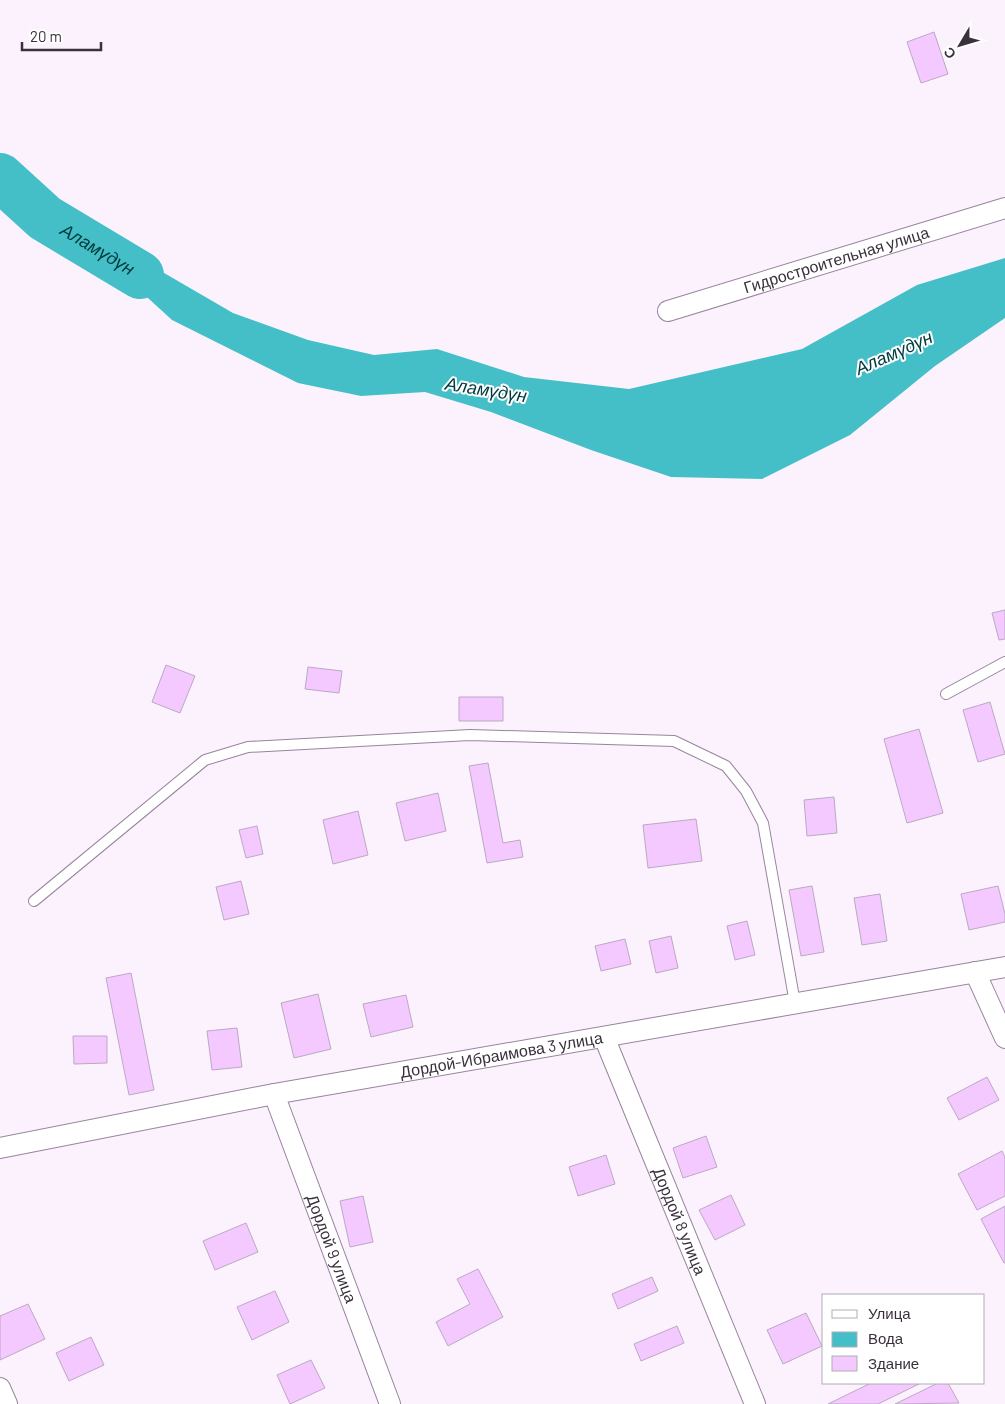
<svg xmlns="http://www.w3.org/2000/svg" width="1005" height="1404" font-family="Barlow,sans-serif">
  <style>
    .water { fill: #45bfc7 }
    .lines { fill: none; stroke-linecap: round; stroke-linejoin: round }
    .river { stroke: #45bfc7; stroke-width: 48 }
    .building { fill: #f4c9ff; stroke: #bda8c2 }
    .lane-casing { stroke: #98849d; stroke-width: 12 }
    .street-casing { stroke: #98849d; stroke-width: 22 }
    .lane { stroke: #fff; stroke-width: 10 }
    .street { stroke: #fff; stroke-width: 20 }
    .labels { text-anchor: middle; stroke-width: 4; stroke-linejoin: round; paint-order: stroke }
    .street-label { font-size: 16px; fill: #3a313c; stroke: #fff }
    .water-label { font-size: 18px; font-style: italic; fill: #003b3f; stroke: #fff }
  </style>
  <rect width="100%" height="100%" fill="#fbf2fe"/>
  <!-- water -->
  <path class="water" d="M97 234 233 313 308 340 374 355 437 349 524 377 629 389 802 349 917 285 1005 258V318L935 366 850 435 762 479 671 477 591 450 491 412 425 392 361 396 298 383 172 320 125 277 73 247Z"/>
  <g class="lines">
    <!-- river -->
    <path class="river" id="s1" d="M0 177 45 218 140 275"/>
  </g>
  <!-- building -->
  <path class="building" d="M934 32 948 74 921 83 907 42Z
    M1005 610V639L999 640 992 613Z
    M166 665 195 676 180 713 152 702Z
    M308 667 342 671 339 693 305 689Z
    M459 697H503V721H459Z
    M990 702 1005 754 978 762 963 710Z
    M919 729 943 813 907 823 884 739Z
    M488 763 503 843 520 840 523 857 487 863 469 766Z
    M438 793 446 831 405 841 396 803Z
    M834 797 837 833 807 836 804 800Z
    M358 811 368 855 333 864 323 820Z
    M696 819 702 861 648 868 643 825Z
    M257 826 263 854 246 858 239 830Z
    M241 881 249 914 224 920 216 887Z
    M812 886 824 952 801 956 789 890Z
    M998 886 1005 914V922L969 930 961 894Z
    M880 894 887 941 862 945 854 898Z
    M747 921 755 955 735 960 727 926Z
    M671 936 678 968 656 973 649 941Z
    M625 939 631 964 601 971 595 946Z
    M131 973 154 1090 129 1095 106 978Z
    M318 994 331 1049 294 1058 281 1003Z
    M406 995 413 1027 371 1037 363 1004Z
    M237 1028 242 1067 212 1070 207 1031Z
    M73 1036H107V1063L74 1064Z
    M987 1077 999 1100 959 1120 947 1098Z
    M706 1136 717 1167 683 1178 673 1148Z
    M1002 1151 1005 1157V1196L977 1210 958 1174Z
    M606 1155 615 1184 578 1196 569 1167Z
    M731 1195 745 1225 715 1240 699 1210Z
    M363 1196 373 1242 350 1247 340 1201Z
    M1005 1206V1263H1004L981 1219Z
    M246 1223 258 1252 215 1270 203 1241Z
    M478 1269 503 1317 448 1346 436 1322 470 1304 457 1279Z
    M652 1277 658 1291 618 1309 612 1294Z
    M275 1291 289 1322 252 1340 237 1307Z
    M28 1304 45 1339 0 1360V1316Z
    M806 1313 822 1346 783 1364 767 1330Z
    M677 1326 684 1343 641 1361 634 1344Z
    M91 1337 104 1365 69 1381 56 1353Z
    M311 1360 325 1388 290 1404 277 1375Z
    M871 1383H921L878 1404H828Z
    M938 1383H948L959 1403 895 1404Z"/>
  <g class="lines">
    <!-- lane casing -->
    <g class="lane-casing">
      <path id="lane" d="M946 694 1005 662
        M34 901 205 760 248 747 470 735 674 741 726 766 746 791 763 823 795 1003"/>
    </g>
    <!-- street casing -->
    <g class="street-casing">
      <g id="street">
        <path id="s2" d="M668 311 1005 208"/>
        <path d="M975 972 1005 1038"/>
        <path id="s3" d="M604 1037 755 1404"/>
        <path id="s4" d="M274 1094 390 1404"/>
        <path id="s5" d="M0 1148 274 1094 1005 967"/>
        <path d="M0 1388 7 1404"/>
      </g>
    </g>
    <!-- lane -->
    <use href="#lane" class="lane"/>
    <!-- street -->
    <use href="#street" class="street"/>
  </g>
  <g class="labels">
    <!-- street labels -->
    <g class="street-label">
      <text dy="6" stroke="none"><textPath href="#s2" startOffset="176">Гидростроительная улица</textPath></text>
      <text dy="6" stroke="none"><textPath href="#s5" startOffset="510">Дордой-Ибраимова 3 улица</textPath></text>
      <text dy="6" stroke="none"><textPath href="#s3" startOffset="199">Дордой 8 улица</textPath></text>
      <text dy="6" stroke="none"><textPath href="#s4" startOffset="165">Дордой 9 улица</textPath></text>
    </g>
    <!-- water labels -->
    <g class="water-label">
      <text dy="6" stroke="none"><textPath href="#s1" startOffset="122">Аламүдүн</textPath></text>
      <text transform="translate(894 353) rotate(-24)" y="6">Аламүдүн</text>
      <text transform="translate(486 390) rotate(9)" y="6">Аламүдүн</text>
    </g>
  </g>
  <!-- legend -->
  <rect x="822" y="1294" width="162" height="90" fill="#ffffff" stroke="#b0adb1"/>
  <rect x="832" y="1310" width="25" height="8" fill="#ffffff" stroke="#b0adb1"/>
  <text x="868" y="1319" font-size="15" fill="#3a313c">Улица</text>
  <rect x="832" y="1332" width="25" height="15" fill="#45bfc7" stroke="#b0adb1"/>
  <text x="868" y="1344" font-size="15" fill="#3a313c">Вода</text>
  <rect x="832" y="1356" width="25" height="15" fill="#f4c9ff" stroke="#b0adb1"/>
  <text x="868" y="1369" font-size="15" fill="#3a313c">Здание</text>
  <!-- north arrow -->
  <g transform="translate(960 45) rotate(232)" stroke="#ffffff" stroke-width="4" paint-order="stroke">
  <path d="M0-4L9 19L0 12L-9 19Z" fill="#3a313c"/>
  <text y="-8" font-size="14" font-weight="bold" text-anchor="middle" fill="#3a313c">С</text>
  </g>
  <!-- scale -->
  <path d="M22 42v8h79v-8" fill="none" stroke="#3a313c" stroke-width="2.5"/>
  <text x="30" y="42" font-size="15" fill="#3a313c" stroke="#ffffff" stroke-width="4" paint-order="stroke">20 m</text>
</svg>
